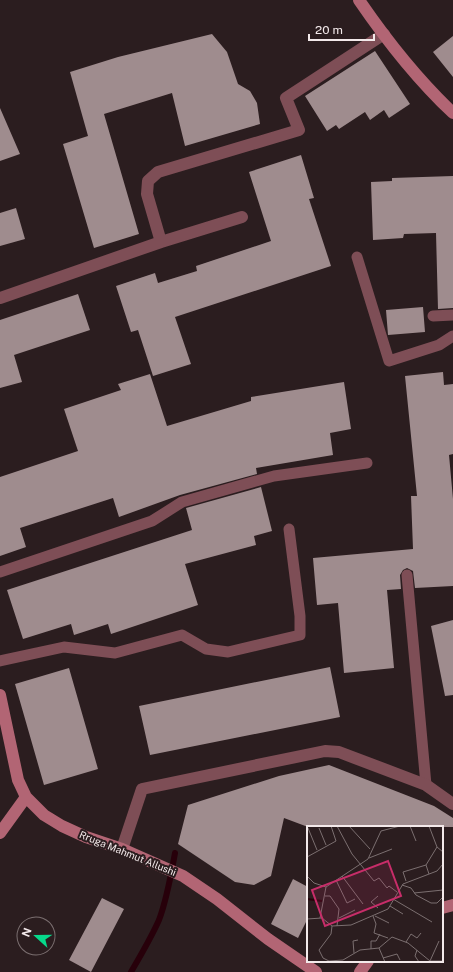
<svg xmlns="http://www.w3.org/2000/svg" width="453" height="972" font-family="'Public Sans',sans-serif">
  <style>
    .lines { fill: none; stroke-linecap: round; stroke-linejoin: round }
    .stream { stroke: #27000a; stroke-width: 6 }
    .building { fill: #9f8c8e }
    .lane { stroke: #7e4e56; stroke-width: 11 }
    .street { stroke: #7e4e56; stroke-width: 12 }
    .secondary { stroke: #b26574; stroke-width: 12 }
    .labels { text-anchor: middle; stroke-width: 4; stroke-linejoin: round; paint-order: stroke }
    .street-label { font-size: 10px; fill: #f3e9ea; stroke: #2b1d1f }
    .inset-river { fill: none; stroke: #27000a; stroke-width: 2 }
    .inset-road { fill: none; stroke: #7b6f70; stroke-width: 1 }
    .view { fill: #c72d69; fill-opacity: 0.15; stroke: #c72d69; stroke-width: 2 }
    .inset-edge { fill: none; stroke: #f3e9ea; stroke-width: 2 }
  </style>
  <rect width="100%" height="100%" fill="#2b1d1f"/>
  <g class="lines">
    <!-- stream -->
    <path class="stream" d="M131 972C141 955 151 938 159 920 167 899 171 875 175 853"/>
  </g>
  <!-- building -->
  <path class="building" d="M212 34 227 52 238 84 250 91 257 103 260 124 185 146 172 93 104 114 139 234 94 248 63 144 88 136 70 72 118 57Z
    M453 36V77L433 52Z
    M375 51 410 104 389 118 384 110 370 120 365 112 339 129 336 125 327 131 305 96Z
    M0 108 20 154 0 161Z
    M301 155 314 198 309 199 331 266 175 317 191 364 153 376 138 330 131 332 116 286 155 273 158 283 197 271 196 266 271 241 249 172Z
    M453 176V308L438 309 436 233 404 234 403 238 373 240 371 182 392 181V178Z
    M16 208 25 239 0 246V213Z
    M78 294 90 330 14 355 22 382 0 388V320Z
    M423 307 425 332 388 335 386 310Z
    M443 372 444 385 453 384V454L449 455 453 499V586L415 588 413 571 407 568 403 570 400 575 401 589 387 590 394 668 344 673 338 603 317 605 313 558 413 549 411 496H417L405 376Z
    M150 374 167 426 251 401V397L344 382 351 429 330 433 333 455 256 468 257 474 180 495 119 517 113 498 20 528 26 547 0 556V477L78 451 64 409 121 390 118 384Z
    M261 487 272 531 254 536 256 545 185 564 198 605 111 634 108 624 74 635 71 624 23 639 7 590 192 530 186 508Z
    M453 620V695L445 696 431 626Z
    M330 667 340 717 150 755 139 706Z
    M69 668 98 769 44 785 15 684Z
    M329 765 434 806 453 818V827H308L284 818 271 876 254 885 235 882 178 844 188 805 279 776Z
    M293 879 308 887V918L298 938 271 924Z
    M102 898 124 909 91 972 69 960Z"/>
  <g class="lines">
    <!-- lane -->
    <path class="lane" d="M357 257 389 361 439 345 453 336
      M433 316 453 315
      M0 572 152 521 182 502 274 476 367 463
      M407 575 426 785
      M0 661 64 647 115 653 182 635 206 649 228 652 300 635V616L289 529"/>
    <!-- street -->
    <path class="street" d="M161 242 242 217
      M0 298 161 242 147 194 148 181 158 172 299 130 286 98 384 34
      M122 849 142 789 325 751 339 752 426 785 453 804"/>
    <!-- secondary -->
    <path class="secondary" d="M359 0C387 41 417 79 453 113
      M0 695 18 780 26 797 44 815 62 826 86 837 122 849 183 876 217 899 268 939 316 972
      M0 833 26 797
      M442 908 453 905
      M360 972 368 961"/>
  </g>
  <g class="labels">
    <!-- street labels -->
    <g class="street-label">
      <text transform="translate(128 853) rotate(22)" y="4">Rruga Mahmut Allushi</text>
    </g>
  </g>
  <!-- overview -->
  <g transform="translate(307 826)">
    <rect width="136" height="136" fill="#2b1d1f"/>
    <path class="inset-river" d="M0 73 15 75"/>
    <path class="inset-road" d="M30 0 45 28 67 55 72 52 80 62 82 60 90 66M42 0 63 23M103 0 109 15M122 0 130 21 136 26M1 2 10 24M12 2 19 19M0 31 29 15 24 0M62 32 85 23M122 48 119 39 130 21M0 50 7 57 19 61M35 50 56 78M29 54 40 77 48 73M99 55 96 46 119 39M95 59 104 62 109 69 124 77H130L136 71M107 67 136 64M18 70H23L32 83 30 100M86 73 125 96M83 80 96 88M71 82 64 76 71 70M66 90 69 98 67 107 81 112M68 90 82 97M13 92 19 61 61 33 74 5 93 0M32 92 48 84M0 93 15 92 25 100 24 108 12 124 16 132 22 135 36 134 53 124 72 122 85 111 101 117 123 135H136M25 100 44 99 81 83 96 58 130 45 136 38M99 116 104 108 110 112 114 107M72 122 78 136M64 123V115H69L73 108M110 124 108 130 112 136M47 127 46 115 51 114M76 132 90 128 93 134M123 135 132 115"/>
    <path class="view" d="M81 35 94 70 18 100 5 64Z"/>
    <rect width="136" height="136" class="inset-edge"/>
  </g>
  <!-- north arrow -->
  <g transform="translate(36 936) rotate(291)"><circle r="19" fill="#2b1d1f" stroke="#7b6f70"/>
  <path d="M0-3L7 15L0 10L-7 15Z" fill="#07d98b"/>
  <text y="-6" font-size="11" font-weight="bold" text-anchor="middle" fill="#f3e9ea">N</text>
  </g>
  <!-- scale -->
  <path d="M309 34v6h65v-6" fill="none" stroke="#f3e9ea" stroke-width="2"/>
  <text x="315" y="34" font-size="12" fill="#f3e9ea" stroke="#2b1d1f" stroke-width="3" paint-order="stroke">20 m</text>
</svg>
